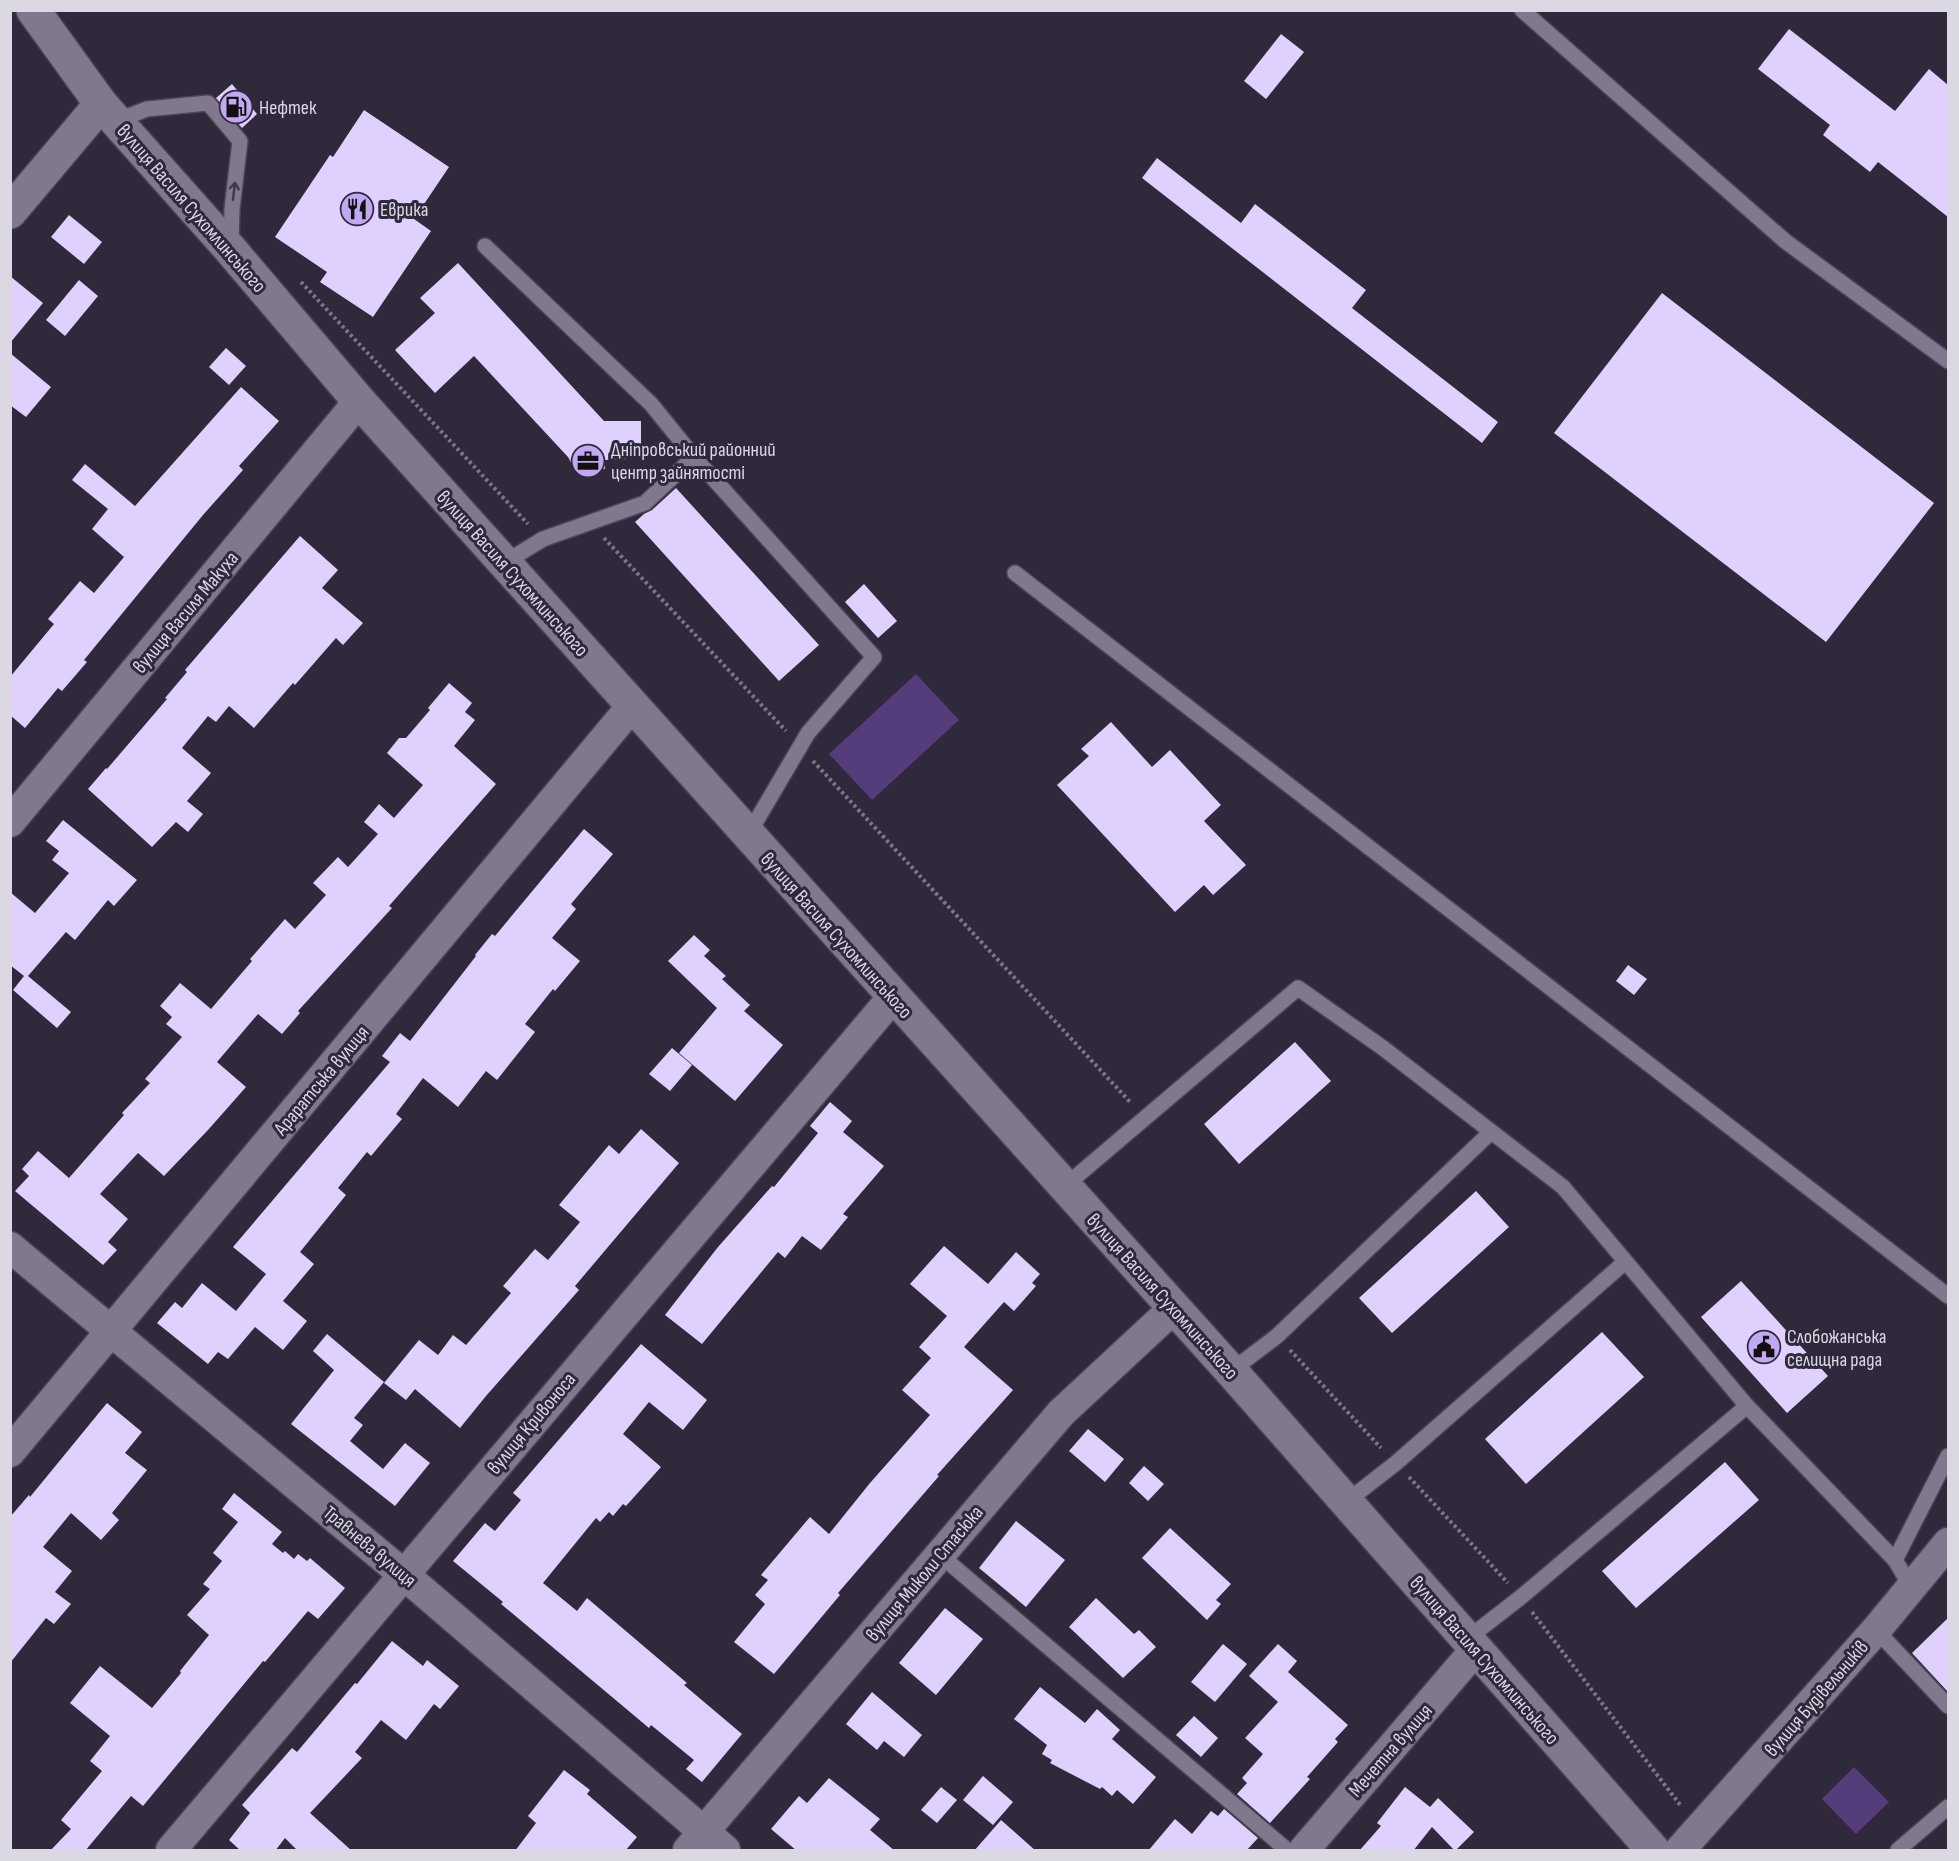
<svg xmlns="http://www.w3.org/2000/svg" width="1959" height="1861" font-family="'Sofia Sans Condensed',sans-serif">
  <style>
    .green { fill: #553c7b }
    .building { fill: #dfd0fe }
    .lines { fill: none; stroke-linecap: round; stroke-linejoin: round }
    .service-casing { stroke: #4a4453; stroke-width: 18 }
    .minor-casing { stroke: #4a4453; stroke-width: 33 }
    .tertiary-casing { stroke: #4a4453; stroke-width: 36 }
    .secondary-casing { stroke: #4a4453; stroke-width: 36 }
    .path { stroke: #7c7786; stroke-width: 4; stroke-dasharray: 3 3; stroke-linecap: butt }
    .service { stroke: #80798e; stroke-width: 15 }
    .minor { stroke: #80798e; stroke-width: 30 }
    .tertiary { stroke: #80798e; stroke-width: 33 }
    .secondary { stroke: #80798e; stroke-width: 33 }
    .oneway { stroke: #3f394c }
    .labels { text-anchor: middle; stroke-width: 6; stroke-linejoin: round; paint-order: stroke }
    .poi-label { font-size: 20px; fill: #dbd7e3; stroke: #2f293b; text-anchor: start }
    .street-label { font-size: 20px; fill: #dbd7e3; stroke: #2f293b }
  </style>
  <rect width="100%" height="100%" fill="#2f293b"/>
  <!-- green -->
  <path class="green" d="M916 674 959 720 872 800 829 754Z
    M1854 1767 1889 1802 1856 1834 1822 1799Z"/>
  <!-- building -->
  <path class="building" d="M1789 29 1895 111 1929 69 1948 85V217L1878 162 1870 172 1823 135 1830 125 1758 69Z
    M1281 34 1304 52 1266 99 1244 81Z
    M232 84 257 114 242 128 216 98Z
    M364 110 449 167 414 219 431 231 373 317 320 282 327 272 275 237 330 155 333 157Z
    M1157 158 1241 223 1255 204 1366 290 1352 308 1498 422 1482 443 1142 178Z
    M69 215 102 242 84 264 51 237Z
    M458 263 604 421H641V448L625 449 626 459 604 460 605 469 576 471 568 457 474 356 435 393 395 350 435 313 420 298Z
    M10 276 43 303 10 343Z
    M79 280 98 296 65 336 46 320Z
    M1662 293 1934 503 1826 642 1554 433Z
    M226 348 246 366 229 385 209 367Z
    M10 353 51 387 26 417 10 405Z
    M241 387 279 421 239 466 243 470 203 515 84 660 87 662 62 691 58 688 25 728 10 715V677L54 624 48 619 80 581 94 593 124 557 92 529 108 509 72 480 85 464 135 506Z
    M676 488 819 645 779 681 635 522 644 514 652 510Z
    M300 536 338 570 322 588 363 623 343 645 336 638 295 685 293 683 254 728 229 706 216 722 208 716 182 748 211 773 187 801 203 814 188 832 176 822 152 847 88 789 106 768 107 769 167 699 165 698 187 672 185 670Z
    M864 584 897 621 878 638 845 602Z
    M449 683 472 703 465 712 475 720 454 746 496 784 389 906 392 908 298 1011 300 1013 282 1034 258 1014 217 1062 246 1087 208 1130 164 1176 138 1153 100 1194 128 1219 108 1242 117 1250 103 1265 15 1191 29 1176 22 1169 38 1151 69 1178 124 1115 122 1113 150 1083 145 1079 182 1037 166 1024 172 1017 160 1006 180 983 211 1009 252 961 250 959 285 919 295 929 326 895 313 883 338 857 348 867 378 834 364 822 379 804 394 818 423 785 387 753 399 738H406L430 710 428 708Z
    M1111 722 1152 767 1170 750 1221 805 1204 821 1246 865 1213 895 1204 885 1175 912 1057 785 1089 756 1081 749Z
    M63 820 137 880 114 906 108 900 75 940 66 932 28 976 71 1012 57 1028 13 990 24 976 10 965V892L35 913 69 873 52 860 59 851 46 841Z
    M584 829 613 854 571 904 576 909 552 938 580 961 555 991 553 989 525 1024 535 1032 497 1080 486 1071 458 1107 423 1078 396 1114 402 1119 371 1156 367 1152 338 1188 346 1195 300 1252 314 1264 283 1301 307 1321 283 1350 255 1327 228 1359 218 1352 208 1364 157 1323 175 1302 182 1308 202 1283 236 1311 266 1274 233 1247 390 1062 382 1056 400 1033 410 1041 476 956 475 955 492 934 495 936Z
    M694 935 710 950 704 956 726 976 722 979 750 1005 744 1011 783 1045 735 1101 679 1053 717 1008 668 961Z
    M1628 965 1647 979 1634 995 1616 981Z
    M1295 1042 1331 1081 1239 1164 1204 1124Z
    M672 1048 692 1065 670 1091 649 1074Z
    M830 1102 852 1121 843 1132 884 1166 843 1214 848 1217 821 1250 802 1236 785 1258 778 1252 702 1344 665 1315 718 1247 772 1186 774 1187 818 1133 810 1126Z
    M641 1129 679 1163 575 1286 579 1290 486 1396 460 1428 415 1389 406 1400 384 1383 419 1340 438 1355 453 1335 466 1345 511 1293 503 1286 535 1249 548 1260 580 1222 559 1205 609 1145 619 1154Z
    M1476 1191 1509 1227 1392 1333 1359 1298Z
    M944 1246 988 1284 1016 1252 1040 1274 1032 1283 1036 1286 1014 1311 1004 1302 964 1347 1013 1390 937 1475 939 1476 838 1593 840 1595 774 1674 734 1642 765 1604 755 1595 768 1580 761 1575 810 1517 829 1534 870 1483 930 1415 902 1390 931 1358 919 1347 947 1316 910 1284Z
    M1741 1281 1828 1376 1787 1413 1701 1317Z
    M1602 1332 1644 1377 1526 1484 1485 1439Z
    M327 1334 384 1382 354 1418 363 1425 350 1441 383 1469 405 1443 430 1463 395 1506 291 1424 334 1370 313 1351Z
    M641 1344 707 1400 683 1430 649 1402 623 1434 661 1467 626 1506 623 1504 613 1516 609 1512 600 1522 596 1518 543 1583 577 1611 587 1598 687 1683 684 1685 742 1734 702 1782 686 1769 694 1760 651 1725 649 1728 501 1604 503 1602 453 1561 485 1523 495 1531 521 1500 513 1493Z
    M107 1403 142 1432 125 1453 147 1470 112 1513 119 1520 101 1540 71 1513 43 1547 72 1571 55 1592 71 1604 54 1624 46 1618 10 1663V1517L29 1495 30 1497Z
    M1088 1429 1124 1459 1105 1482 1069 1451Z
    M1725 1462 1759 1500 1636 1608 1602 1571Z
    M1144 1466 1164 1484 1148 1501 1129 1483Z
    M234 1493 282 1532 272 1544 283 1553 285 1551 294 1559 298 1554 307 1561 310 1558 345 1588 318 1619 308 1611 265 1662 263 1661 143 1806 131 1796 85 1851H50L71 1829 61 1820 102 1771 90 1761 110 1736 70 1703 100 1666 152 1708 181 1673 180 1671 209 1635 187 1615 210 1589 203 1584 222 1561 213 1553 238 1522 222 1509Z
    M1016 1521 1065 1560 1026 1607 979 1568Z
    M1170 1528 1231 1584 1216 1600 1221 1604 1207 1620 1142 1558Z
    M1096 1598 1134 1634 1139 1630 1156 1647 1123 1678 1069 1627Z
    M945 1608 983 1639 936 1695 899 1663Z
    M1948 1618V1692L1912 1653Z
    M392 1641 423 1666 427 1660 459 1686 440 1709 434 1704 406 1740 381 1720 355 1752 362 1758 310 1813 352 1851H298L285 1838 275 1851H241L229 1840 250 1813 242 1805 292 1748 297 1752 355 1683 357 1684Z
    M1223 1644 1247 1664 1215 1702 1191 1682Z
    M1278 1644 1297 1661 1288 1672 1348 1725 1335 1739 1338 1742 1307 1777 1310 1779 1270 1823 1237 1794 1247 1783 1242 1778 1263 1754 1245 1738 1278 1702 1249 1676Z
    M1040 1687 1085 1723 1097 1709 1120 1730 1112 1739 1156 1777 1133 1804 1117 1790 1112 1796 1102 1787 1100 1789 1050 1763 1052 1760 1042 1754 1047 1745 1014 1719Z
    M872 1692 922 1735 904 1757 884 1741 877 1750 846 1724Z
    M1194 1716 1218 1738 1201 1757 1176 1735Z
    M564 1770 590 1790 587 1794 637 1837 625 1851H515L536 1823 528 1816Z
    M983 1776 1013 1802 993 1825 963 1800Z
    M829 1778 880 1819 870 1830 895 1851H797L771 1829 799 1796 807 1803Z
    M941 1787 957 1800 937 1823 921 1810Z
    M1405 1787 1430 1807 1438 1798 1474 1832 1455 1851 1432 1827 1413 1851H1359L1381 1826 1377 1823Z
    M1224 1809 1258 1838 1246 1851H1148L1175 1819 1192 1834 1211 1811 1218 1816Z
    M1001 1820 1036 1851H974Z"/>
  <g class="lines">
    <!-- service casing -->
    <g class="service-casing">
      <path id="service" d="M1522 10 1785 241 1948 361
        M116 121 147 109 208 103 240 141 232 209 231 246
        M485 246 651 404 694 457
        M504 563 543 539 645 503 694 457 874 657 808 733 748 835
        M1015 573 1948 1296
        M1065 1186 1298 988 1383 1048 1563 1187 1747 1406 1895 1560 1911 1587
        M1231 1371 1277 1336 1491 1132
        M1346 1502 1396 1463 1625 1262
        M940 1555 1287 1850
        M1895 1560 1948 1456
        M1876 1630 1948 1706
        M1467 1639 1521 1597 1747 1406
        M1898 1850 1948 1807"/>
    </g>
    <!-- minor casing -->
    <g class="minor-casing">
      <path id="minor" d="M10 822 359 401
        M10 1247 403 1574 725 1850
        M10 1452 632 706
        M171 1850 893 997
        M688 1850 1061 1413 1174 1308
        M1304 1850 1476 1649
        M1680 1850 1876 1630 1948 1543"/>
    </g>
    <!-- tertiary casing -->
    <g class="tertiary-casing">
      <path id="tertiary" d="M10 212 101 104"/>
    </g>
    <!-- secondary casing -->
    <g class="secondary-casing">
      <path id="secondary" d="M33 10 101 104 230 249 359 401 1231 1371 1653 1850"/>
    </g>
    <!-- path -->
    <path class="path" d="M301 282 528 524
      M604 538 786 731
      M813 761 1131 1103
      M1290 1350 1381 1448
      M1409 1477 1508 1583
      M1532 1612 1681 1806"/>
    <!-- service -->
    <use href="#service" class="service"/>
    <!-- minor -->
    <use href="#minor" class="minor"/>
    <!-- tertiary -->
    <use href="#tertiary" class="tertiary"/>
    <!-- secondary -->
    <use href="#secondary" class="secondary"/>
  </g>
  <!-- one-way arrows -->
  <defs><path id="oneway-shaft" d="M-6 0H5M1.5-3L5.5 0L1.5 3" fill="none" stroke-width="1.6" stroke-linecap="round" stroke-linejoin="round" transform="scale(1.5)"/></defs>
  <use class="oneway" href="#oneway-shaft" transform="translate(234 191) rotate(-83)"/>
  <!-- icons -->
  <defs>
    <g id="fuel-disc" transform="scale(1.725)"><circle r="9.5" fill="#c2a8f3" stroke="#2f293b"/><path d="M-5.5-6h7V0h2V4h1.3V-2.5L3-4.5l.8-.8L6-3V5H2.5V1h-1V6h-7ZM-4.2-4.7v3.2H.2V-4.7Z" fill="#111"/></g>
    <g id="restaurant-disc" transform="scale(1.725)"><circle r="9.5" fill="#c2a8f3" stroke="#2f293b"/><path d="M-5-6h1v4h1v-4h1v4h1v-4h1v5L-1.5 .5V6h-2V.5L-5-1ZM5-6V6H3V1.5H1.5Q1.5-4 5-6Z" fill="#111"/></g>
    <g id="office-disc" transform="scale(1.725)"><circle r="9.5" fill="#c2a8f3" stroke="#2f293b"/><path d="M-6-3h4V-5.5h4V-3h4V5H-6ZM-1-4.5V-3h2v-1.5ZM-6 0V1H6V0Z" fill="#111"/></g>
    <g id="civic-disc" transform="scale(1.725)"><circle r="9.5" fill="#c2a8f3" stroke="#2f293b"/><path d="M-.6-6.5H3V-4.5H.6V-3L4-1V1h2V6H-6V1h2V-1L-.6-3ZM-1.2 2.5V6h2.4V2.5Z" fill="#111"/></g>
  </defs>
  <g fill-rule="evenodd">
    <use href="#fuel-disc" x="236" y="107"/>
    <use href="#restaurant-disc" x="357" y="209"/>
    <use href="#office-disc" x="588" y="461"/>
    <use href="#civic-disc" x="1764" y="1347"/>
  </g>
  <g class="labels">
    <!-- poi labels -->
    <g class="poi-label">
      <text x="259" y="114">Нефтек</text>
      <text x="380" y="216">Еврика</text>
      <text x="611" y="456">Дніпровський районний<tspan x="611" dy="23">центр зайнятості</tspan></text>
      <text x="1787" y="1343">Слобожанська<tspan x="1787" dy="23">селищна рада</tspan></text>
    </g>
    <!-- street labels -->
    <g class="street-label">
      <text transform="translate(192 208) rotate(49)" y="7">вулиця Василя Сухомлинського</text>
      <text transform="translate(513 573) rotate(48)" y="7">вулиця Василя Сухомлинського</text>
      <text transform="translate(185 612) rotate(-50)" y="7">вулиця Василя Макуха</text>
      <text transform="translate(837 935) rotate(48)" y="7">вулиця Василя Сухомлинського</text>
      <text transform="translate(321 1080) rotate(-50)" y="7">Араратська вулиця</text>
      <text transform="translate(1163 1296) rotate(48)" y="7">вулиця Василя Сухомлинського</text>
      <text transform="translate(531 1423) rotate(-50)" y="7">вулиця Кривоноса</text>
      <text transform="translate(370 1546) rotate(40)" y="7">Травнева вулиця</text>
      <text transform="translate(924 1573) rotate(-50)" y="7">вулиця Миколи Стасюка</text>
      <text transform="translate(1485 1660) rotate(49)" y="7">вулиця Василя Сухомлинського</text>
      <text transform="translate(1816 1698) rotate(-49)" y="7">вулиця Будівельників</text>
      <text transform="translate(1390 1750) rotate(-49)" y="7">Мечетна вулиця</text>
    </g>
  </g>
  <!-- border -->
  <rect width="1959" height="1861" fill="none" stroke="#dbd7e3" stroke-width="24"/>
</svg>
